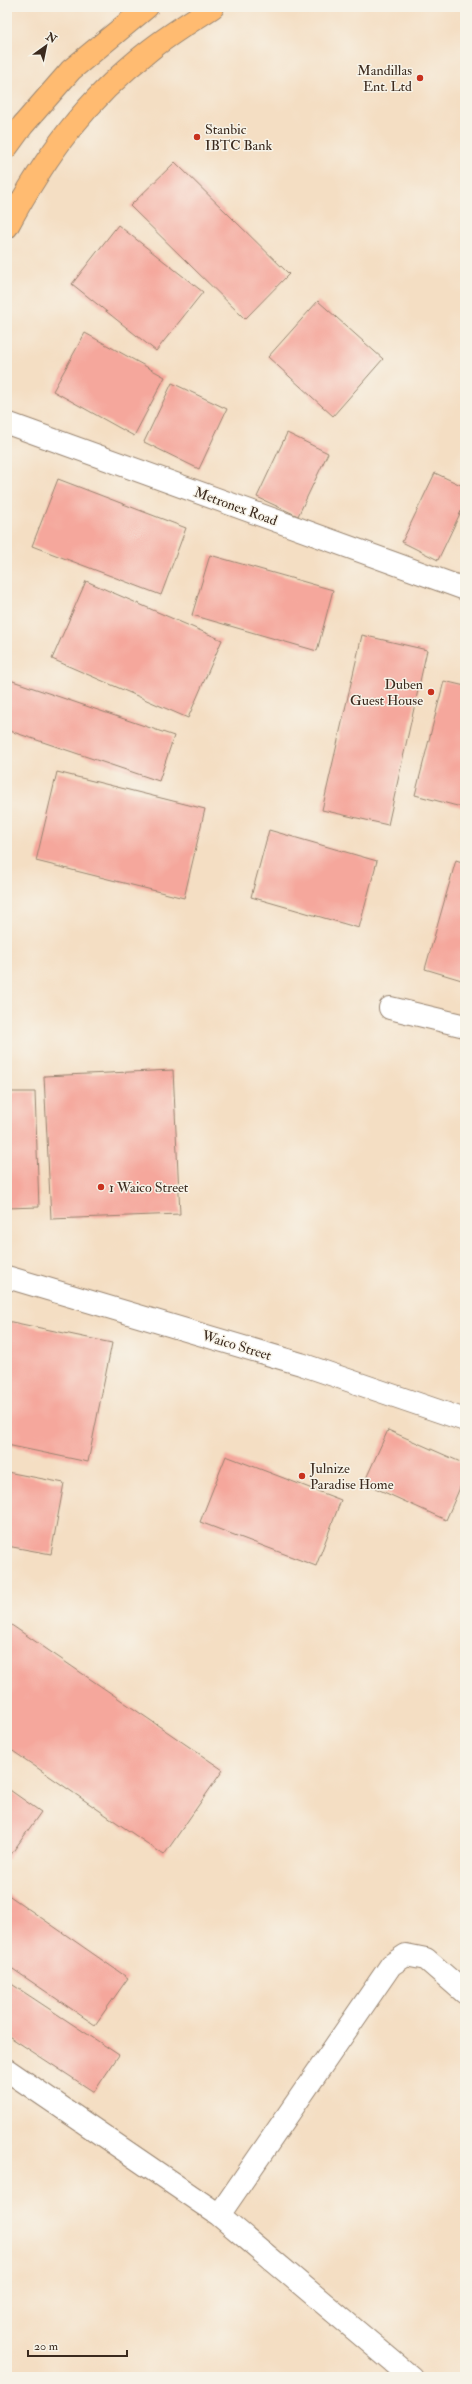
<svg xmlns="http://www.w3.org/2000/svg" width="472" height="2384" font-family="'IM FELL Double Pica',serif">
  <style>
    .building { fill: #f5a79c }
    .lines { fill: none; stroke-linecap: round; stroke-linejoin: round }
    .minor-casing { stroke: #988470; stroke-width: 24 }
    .trunk-casing { stroke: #988470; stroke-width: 24 }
    .minor { stroke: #fff; stroke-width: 22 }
    .trunk { stroke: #ffbb71; stroke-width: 22 }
    .poi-dot { fill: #c8321e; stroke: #f7f3e8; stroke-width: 1.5 }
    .labels { text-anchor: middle; stroke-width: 3; stroke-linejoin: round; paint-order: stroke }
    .poi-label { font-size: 14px; fill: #3b2a1e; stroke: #f7f3e8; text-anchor: start }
    .street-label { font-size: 14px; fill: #3b2a1e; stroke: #f7f3e8 }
  </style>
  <rect width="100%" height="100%" fill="#f7f3e8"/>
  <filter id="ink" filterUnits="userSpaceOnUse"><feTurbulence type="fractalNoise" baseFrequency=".025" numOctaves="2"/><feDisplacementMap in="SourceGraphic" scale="8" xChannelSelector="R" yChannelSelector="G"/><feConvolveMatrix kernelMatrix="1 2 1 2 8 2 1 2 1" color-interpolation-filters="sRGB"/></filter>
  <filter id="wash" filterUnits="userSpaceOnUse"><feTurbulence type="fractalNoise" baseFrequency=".012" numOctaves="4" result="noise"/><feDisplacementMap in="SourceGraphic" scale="16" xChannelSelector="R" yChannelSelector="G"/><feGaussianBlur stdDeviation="0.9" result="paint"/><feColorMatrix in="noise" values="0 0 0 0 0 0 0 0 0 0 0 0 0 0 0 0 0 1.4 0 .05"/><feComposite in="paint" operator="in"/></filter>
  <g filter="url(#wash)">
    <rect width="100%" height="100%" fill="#f4dec3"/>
    <g id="blocks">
      <!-- building -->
      <path class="building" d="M175 162 289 274 245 319 130 206Z
        M118 225 203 292 156 351 72 284Z
        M318 301 383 359 333 416 268 357Z
        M85 333 165 377 134 436 53 391Z
        M172 383 227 409 199 469 144 442Z
        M287 433 328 453 298 516 257 497Z
        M435 473 465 487V503L438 560 402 542Z
        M58 479 186 528 161 595 32 546Z
        M210 555 333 590 317 651 192 615Z
        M86 581 222 640 188 718 52 659Z
        M362 635 427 650 388 825 322 810Z
        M7 679 174 736 159 781 7 730Z
        M444 681 465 686V808L415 795Z
        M57 772 205 809 184 898 36 861Z
        M269 830 377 861 359 928 251 897Z
        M456 860 465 863V981L425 969Z
        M173 1070 180 1214 51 1219 44 1076Z
        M7 1092H35L39 1207 7 1208Z
        M7 1321 112 1343 88 1462 7 1445Z
        M388 1430 465 1464V1476L446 1520 364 1483Z
        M226 1456 341 1500 316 1566 200 1522Z
        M7 1472 64 1483 51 1554 7 1546Z
        M7 1622 223 1770 164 1855 7 1747Z
        M7 1788 41 1812 7 1860Z
        M7 1894 128 1978 95 2025 7 1965Z
        M7 1981 119 2055 94 2092 7 2035Z"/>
    </g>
  </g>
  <g filter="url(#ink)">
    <use href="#blocks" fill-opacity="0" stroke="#988470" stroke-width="1"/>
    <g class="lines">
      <!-- minor casing -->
      <g class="minor-casing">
        <path id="minor" d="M7 423 465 589
          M390 1008 465 1026
          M7 1277 301 1364 465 1420
          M7 2070 219 2215 411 2377
          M219 2215 391 1965 406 1955 426 1959 465 1993"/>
      </g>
      <!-- trunk casing -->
      <g class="trunk-casing">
        <path id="trunk" d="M7 147 23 125 71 70 147 7
          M7 227C46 155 85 101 150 50 170 34 192 21 213 7"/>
      </g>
      <!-- minor -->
      <use href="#minor" class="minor"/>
      <!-- trunk -->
      <use href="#trunk" class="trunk"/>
    </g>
  </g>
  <!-- markers -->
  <g class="poi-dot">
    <circle cx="420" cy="78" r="4"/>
    <circle cx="197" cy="137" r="4"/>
    <circle cx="431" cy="692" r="4"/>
    <circle cx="101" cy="1187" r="4"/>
    <circle cx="302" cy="1476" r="4"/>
  </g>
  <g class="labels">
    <!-- poi labels -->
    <g class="poi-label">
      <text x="412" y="75" text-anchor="end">Mandillas<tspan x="412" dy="16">Ent. Ltd</tspan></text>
      <text x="205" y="134">Stanbic<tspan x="205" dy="16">IBTC Bank</tspan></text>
      <text x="423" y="689" text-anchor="end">Duben<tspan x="423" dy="16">Guest House</tspan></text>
      <text x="109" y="1192">1 Waico Street</text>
      <text x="310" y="1473">Julnize<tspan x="310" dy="16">Paradise Home</tspan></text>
    </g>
    <!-- street labels -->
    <g class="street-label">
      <text transform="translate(236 506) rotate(20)" y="5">Metronex Road</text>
      <text transform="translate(237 1345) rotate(17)" y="5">Waico Street</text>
    </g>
  </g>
  <!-- margin -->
  <rect width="472" height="2384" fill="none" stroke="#f7f3e8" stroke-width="24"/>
  <!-- north arrow -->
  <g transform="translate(46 46) rotate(33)" stroke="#f7f3e8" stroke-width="3" paint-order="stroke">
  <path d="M0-3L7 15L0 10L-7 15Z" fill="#3b2a1e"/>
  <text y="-6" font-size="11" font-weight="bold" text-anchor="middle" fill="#3b2a1e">N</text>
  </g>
  <!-- scale -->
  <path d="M28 2350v6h99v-6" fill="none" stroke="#3b2a1e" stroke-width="2"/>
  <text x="34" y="2350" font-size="12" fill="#3b2a1e" stroke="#f7f3e8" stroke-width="3" paint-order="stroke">20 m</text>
</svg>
